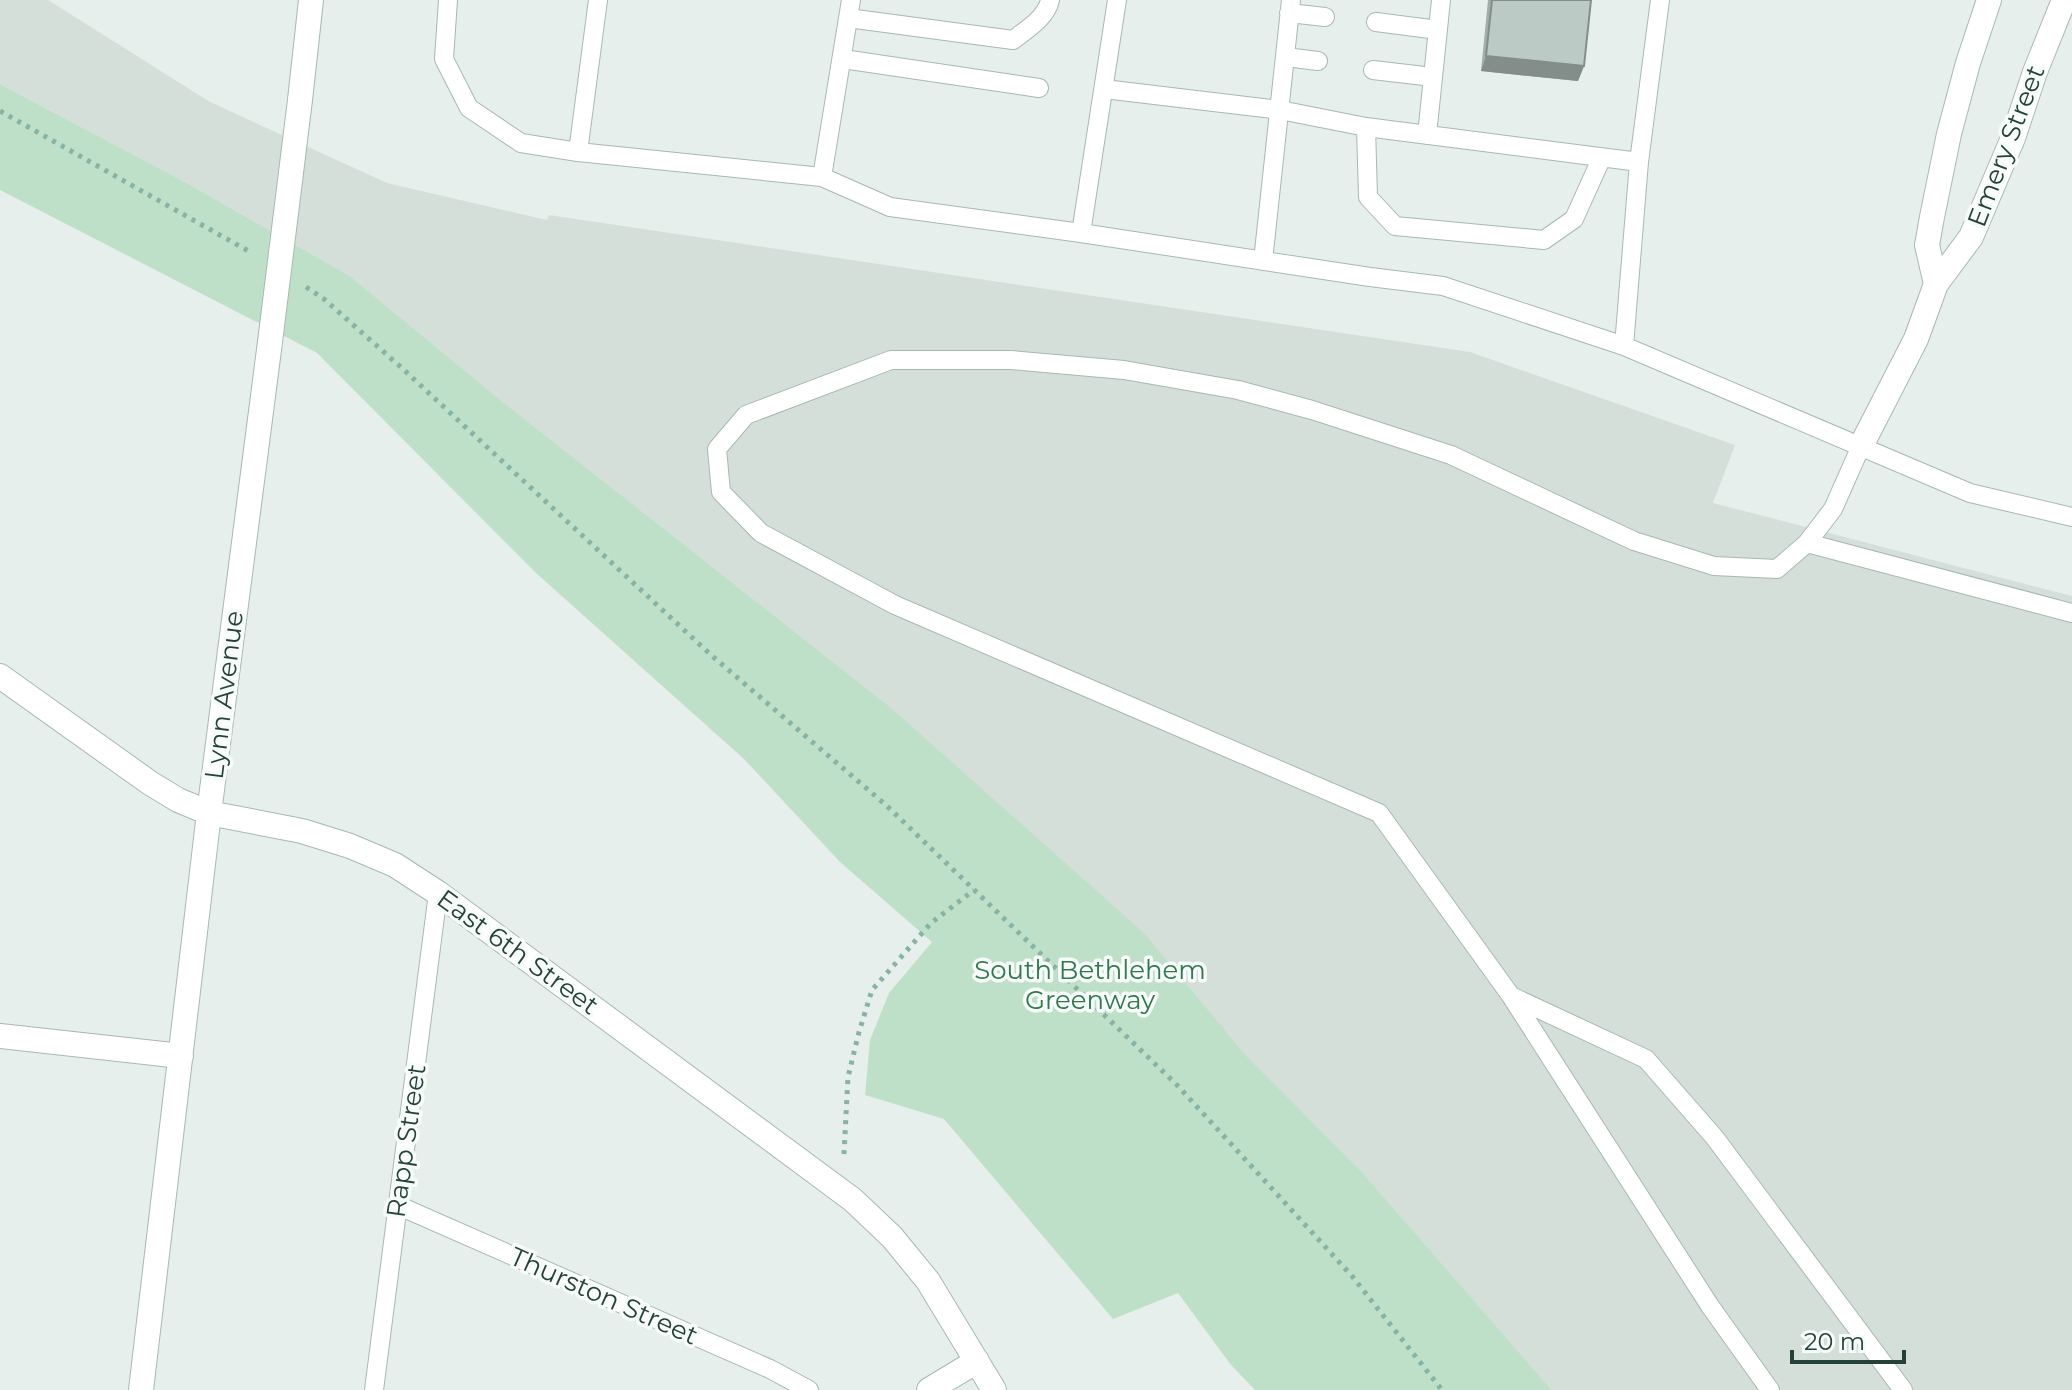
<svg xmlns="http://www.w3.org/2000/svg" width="2072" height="1390" font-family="Montserrat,sans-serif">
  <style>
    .built { fill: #d4dfda }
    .green { fill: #bfe0c8 }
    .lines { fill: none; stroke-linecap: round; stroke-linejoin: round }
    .service-casing { stroke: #a8b8b2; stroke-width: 20 }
    .minor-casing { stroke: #a8b8b2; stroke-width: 26 }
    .path { stroke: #86b3a5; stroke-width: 5; stroke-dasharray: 4 6; stroke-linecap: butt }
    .service { stroke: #fff; stroke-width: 18 }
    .minor { stroke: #fff; stroke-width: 24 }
    .minor-bridge-casing { stroke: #a8b8b2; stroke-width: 26; stroke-linecap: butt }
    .minor-bridge { stroke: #fff; stroke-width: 24 }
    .wall { fill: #a1aea9 }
    .shaded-wall { fill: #838d89 }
    .building { fill: #bbcac4; stroke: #838d89; stroke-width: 2 }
    .labels { text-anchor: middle; stroke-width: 7; stroke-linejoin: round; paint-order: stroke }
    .street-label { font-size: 26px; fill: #24423a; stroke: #f7fbf9 }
    .park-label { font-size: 26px; fill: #2d7a4b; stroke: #f7fbf9 }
  </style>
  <rect width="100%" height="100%" fill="#e6efeb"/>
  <!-- built -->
  <path class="built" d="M0 0H48L210 102 387 183 547 220 549 215 1470 352 1735 445 1713 503 2072 596V1390H1552L1361 1171 889 706 503 402 350 276 185 182 0 84Z"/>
  <!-- green -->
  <path class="green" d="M0 84 185 182 350 276 503 402 889 706 1144 933 1248 1058 1361 1171 1552 1390H1255L1231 1365 1178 1293 1113 1319 944 1119 865 1095 870 1040 889 993 932 942 840 862 744 759 536 573 317 353 0 190Z"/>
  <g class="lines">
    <!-- service casing -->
    <g class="service-casing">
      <path id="service" d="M448 0 444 59 469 108 521 143 578 152 822 177 890 207 1081 233
        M1117 0 1081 233 1370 277 1443 286 1624 346 1970 493 2072 517
        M1289 13 1325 17
        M848 18 1013 40C1026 30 1047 17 1050 0
        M1376 22 1438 30
        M1286 57 1318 61
        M843 59 1039 88
        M1373 70 1433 77
        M1104 89 1280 110 1366 127 1639 162 1624 346
        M1366 127 1368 197 1395 226 1544 240 1574 219 1602 157
        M1427 135 1441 0
        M578 152 598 0
        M1639 162 1660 0
        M822 177 851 0
        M1263 261 1291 0
        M1807 543 2072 613
        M1511 996 1646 1059 1715 1138 1903 1390
        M397 1205 770 1369 809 1390
        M374 1390 438 893
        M1770 1390 1710 1306 1511 996 1379 813 895 605 761 533 721 492 717 449 746 415 891 360H1011L1124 370 1238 390 1312 410 1451 455 1634 541 1714 566 1777 569 1807 543 1833 509 1861 446"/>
    </g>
    <!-- minor casing -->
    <g class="minor-casing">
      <path id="minor" d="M300 100 311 0
        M1936 284 1927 245 1932 217 1949 134 1968 63 1989 0
        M1861 446 1916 339 1936 284 1971 237 2013 138 2035 72 2064 0
        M0 676 150 783 178 800 209 813 302 831 350 846 395 865 438 893 853 1200 892 1237 928 1281 994 1390
        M0 1036 181 1056
        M141 1390 209 813 270 342
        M929 1390 977 1361"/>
    </g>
    <!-- path -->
    <path class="path" d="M0 111 250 252
      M306 287 324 299 403 369 711 655 887 806 1177 1085 1352 1276 1442 1390
      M844 1154 848 1077 859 1032 872 990 931 923 974 890"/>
    <!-- service -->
    <use href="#service" class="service"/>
    <!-- minor -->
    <use href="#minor" class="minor"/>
    <!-- minor-bridge casing -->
    <g class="minor-bridge-casing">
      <path id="minor-bridge" d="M270 342 300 100"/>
    </g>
    <!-- minor-bridge -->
    <use href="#minor-bridge" class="minor-bridge"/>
  </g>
  <!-- wall -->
  <path class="wall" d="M1488 0H1591L1584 66 1578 81 1481 71Z"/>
  <!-- shaded-wall -->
  <path class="shaded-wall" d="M1486 56 1584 66 1578 81 1481 71Z"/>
  <!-- building -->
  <path class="building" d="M1492 0H1591L1584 66 1486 56Z"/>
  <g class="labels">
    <!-- street labels -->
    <g class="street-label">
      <text transform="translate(2006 146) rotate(-69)" y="9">Emery Street</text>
      <text transform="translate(224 695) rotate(-83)" y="9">Lynn Avenue</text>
      <text transform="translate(518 952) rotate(36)" y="9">East 6th Street</text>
      <text transform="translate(406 1141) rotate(-82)" y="9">Rapp Street</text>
      <text transform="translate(604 1296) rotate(24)" y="9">Thurston Street</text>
    </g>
    <!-- park labels -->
    <g class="park-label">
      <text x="1090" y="979">South Bethlehem<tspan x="1090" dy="30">Greenway</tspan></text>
    </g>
  </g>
  <!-- scale -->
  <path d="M1792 1350v12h112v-12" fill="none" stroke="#24423a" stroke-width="4"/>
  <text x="1804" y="1350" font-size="24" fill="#24423a" stroke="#f7fbf9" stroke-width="6" paint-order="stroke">20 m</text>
</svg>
